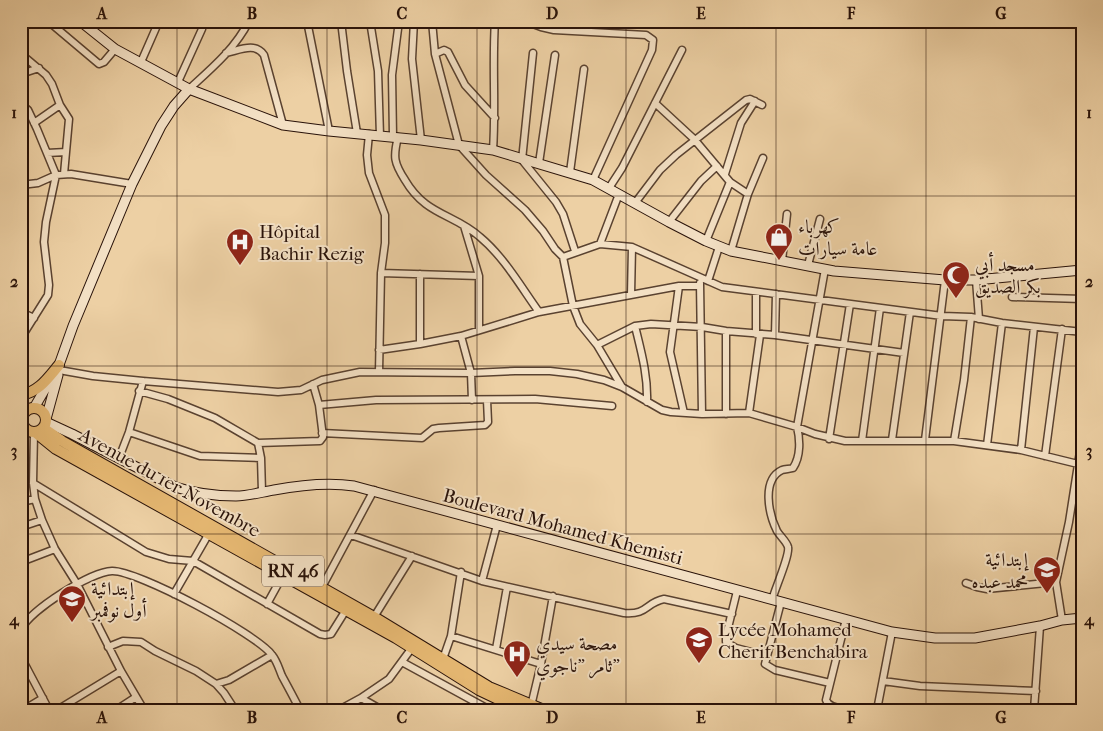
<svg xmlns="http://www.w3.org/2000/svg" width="1103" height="731" font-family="'IM FELL French Canon',Amiri,serif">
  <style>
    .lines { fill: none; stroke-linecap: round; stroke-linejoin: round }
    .street-casing { stroke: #5a4230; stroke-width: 9 }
    .secondary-casing { stroke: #291209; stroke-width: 11 }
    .primary-casing { stroke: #291209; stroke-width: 12 }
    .street { stroke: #f3e0c4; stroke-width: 6 }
    .secondary { stroke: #f3e0c4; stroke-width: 9 }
    .primary { stroke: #e6b872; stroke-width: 10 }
    .grid { fill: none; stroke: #291209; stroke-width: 1; stroke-opacity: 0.55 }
    .labels { text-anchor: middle; stroke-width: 4; stroke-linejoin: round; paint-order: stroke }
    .shield { fill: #f3e0c4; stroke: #665041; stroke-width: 1 }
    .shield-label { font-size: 18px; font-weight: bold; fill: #291209 }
    .poi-label { font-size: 19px; fill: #291209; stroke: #f3e0c4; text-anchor: start }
    .street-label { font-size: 19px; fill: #291209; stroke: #f3e0c4 }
    .neatline { fill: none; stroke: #291209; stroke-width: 2 }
    .grid-label { font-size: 16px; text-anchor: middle; font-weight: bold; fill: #291209 }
  </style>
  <rect width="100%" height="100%" fill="#edd0a4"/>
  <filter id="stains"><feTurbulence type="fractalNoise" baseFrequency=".004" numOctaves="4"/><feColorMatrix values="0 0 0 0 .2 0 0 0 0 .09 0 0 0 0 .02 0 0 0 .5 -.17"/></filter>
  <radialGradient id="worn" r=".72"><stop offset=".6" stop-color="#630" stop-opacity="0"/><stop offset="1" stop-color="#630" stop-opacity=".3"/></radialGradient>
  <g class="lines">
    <!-- street casing -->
    <g class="street-casing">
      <path id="street" d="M48 21 99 64 104 62 115 49
        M307 21 329 131
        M341 21 347 71 357 133
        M370 21 378 71 380 136
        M414 21 412 59 421 140
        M432 21 435 54 459 145 486 175 525 210 543 231 555 249 563 257 600 244 632 247 722 287 942 316 971 317 1002 323 1082 332
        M525 21 541 27 554 30 646 35 653 40 652 50 593 180
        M226 53C240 50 255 42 264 55L283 125
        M533 53 522 160 556 202 563 214 575 251
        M21 54 46 75 52 84 60 105 69 119 64 174
        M435 54 444 50 448 52 465 85 495 118
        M141 62 159 21
        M21 74 39 68
        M178 82 202 29
        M189 89C211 69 235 49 249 21
        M655 103 694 139 730 182 748 194
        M21 104 28 110 37 129 56 175 46 222 44 242 49 285 48 295 21 338
        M34 123 60 105
        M369 134 367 155 369 173 385 215V243L381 273 379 372
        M393 136 392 75 399 21
        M398 137C393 157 394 163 405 180 426 216 453 213 480 237 504 257 521 287 539 312
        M493 150C496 107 492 64 495 21
        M47 153 66 152
        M539 163 555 55
        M570 172 584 69
        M725 174 741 123 755 101
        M21 185 38 183 56 175 71 174 132 184
        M609 188 622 168 682 50
        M635 203 660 170 676 155 746 100 750 99 762 105
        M669 222 701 181 717 166
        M464 226 479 276V330
        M706 241 730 182
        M600 244 619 194
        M731 251 748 194 763 158
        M563 257 573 306 580 324 597 345 622 387
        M782 261 787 214
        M808 265 820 219
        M381 273 479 276
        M976 280 979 319
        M708 281 719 247
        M700 283 702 414
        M679 286 670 352 684 413
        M756 292V334
        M631 295 632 247
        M1012 297 1082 299
        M21 312 34 318
        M635 326C641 351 648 375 647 402
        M726 331V414
        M775 335 776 294
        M461 336 471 373 472 400
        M420 344V274
        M597 345 635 326 651 324 702 327 726 331 775 335 904 353
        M379 350 420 344 461 336 539 312 679 286H700
        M59 370 93 376 143 381 278 392 301 390 322 380 360 372 471 373 515 371H550L577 374 604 380 622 387 662 410 671 412 702 414 749 413 797 427 815 434 845 441H954L1021 450 1082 465
        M139 391 168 399 215 418 258 443 320 441 323 437 319 405 313 384
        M319 405 376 400 535 399 612 406
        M749 413 760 335
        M129 432 200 456 261 458
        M34 433 33 483 35 499 42 520 55 549 77 584 121 671 144 710
        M322 433 422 438 433 429 439 428 485 425 488 422 487 400
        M829 439 850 304
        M892 440 910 312
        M925 440 945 280
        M862 441 880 308
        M954 441 964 380 971 317
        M258 443 261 458 262 492
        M987 445 1002 323
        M1021 450 1034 327
        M1045 456 1062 329
        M119 458 129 432 143 381
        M33 483 146 552 169 559 193 561 320 634 325 635 331 634 346 610
        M21 502 35 499
        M21 527 42 520
        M351 535 482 581 624 613C648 615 645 603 664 599L732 614
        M21 562 55 549
        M482 581 497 525
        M966 583 977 587 987 589 1056 582
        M322 587 374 490
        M737 591 726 636V642L736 648 766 656
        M174 594 208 535
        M772 600C775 589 790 555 788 547 787 542 780 536 777 531 769 515 761 480 782 470 785 469 790 469 793 468 801 456 800 439 797 427L825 269
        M781 602 765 664 775 670 830 683
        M267 604 283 575
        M374 617 412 556
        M846 619 826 700C829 708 840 708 848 710
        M1062 620 1056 582 1069 522 1082 439
        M21 629C32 609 90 572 112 571 137 570 257 634 272 655 277 661 279 669 282 676 288 687 294 698 300 710
        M451 636 541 664
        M108 647 123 641 141 642 155 651 196 671 216 684 224 693 235 710
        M496 649 507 587
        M21 657 49 710
        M443 659 451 636 461 572
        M402 662 490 710
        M883 681 920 686 1036 691
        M216 684 229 680 272 655
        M361 698 382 710
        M531 706 541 664 553 596
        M23 710 43 698
        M57 710 121 671
        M116 710 136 697
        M339 710 361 698 389 679 414 645
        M877 710 892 632
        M1034 710 1040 626"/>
    </g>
    <!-- secondary casing -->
    <g class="secondary-casing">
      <path id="secondary" d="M80 21 115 49 189 89 283 125 329 131 421 140 493 150 593 180 669 222 706 241 731 251 834 271 945 280H976L1082 270
        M34 408 59 365 73 326 132 184 161 126 174 106 189 89
        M46 419 58 375
        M46 422 72 434 175 487C194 493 216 496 236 496 248 496 262 492 274 490 301 485 327 482 354 486L892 632 935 638H975L1040 626 1062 620 1082 618
        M21 427H23"/>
    </g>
    <!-- primary casing -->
    <g class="primary-casing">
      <path id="primary" d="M21 395C39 392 48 378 59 365
        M22 420a12 12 0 1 1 24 0a12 12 0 1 1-24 0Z
        M43 428 62 441 374 617 489 687 544 710
        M35 432 56 449 396 638 479 690 521 710"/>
    </g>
    <!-- street -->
    <use href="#street" class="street"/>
    <!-- secondary -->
    <use href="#secondary" class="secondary"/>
    <!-- primary -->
    <use href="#primary" class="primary"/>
  </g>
  <!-- grid -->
  <path class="grid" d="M177 21V710M327 21V710M477 21V710M626 21V710M776 21V710M926 21V710M21 196H1082M21 366H1082M21 534H1082"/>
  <!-- icons -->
  <defs>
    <g id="shop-pin" transform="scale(1.4375)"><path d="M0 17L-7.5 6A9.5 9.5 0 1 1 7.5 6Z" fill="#8f2418" stroke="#f3e0c4"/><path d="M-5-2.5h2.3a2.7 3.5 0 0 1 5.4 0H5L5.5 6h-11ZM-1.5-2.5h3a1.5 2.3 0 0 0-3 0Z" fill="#fff"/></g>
    <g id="hospital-pin" transform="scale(1.4375)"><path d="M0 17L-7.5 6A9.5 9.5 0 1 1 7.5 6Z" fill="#8f2418" stroke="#f3e0c4"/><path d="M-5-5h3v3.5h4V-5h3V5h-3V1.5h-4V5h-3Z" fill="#fff"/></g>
    <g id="mosque-pin" transform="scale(1.4375)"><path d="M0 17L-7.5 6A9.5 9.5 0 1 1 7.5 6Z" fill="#8f2418" stroke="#f3e0c4"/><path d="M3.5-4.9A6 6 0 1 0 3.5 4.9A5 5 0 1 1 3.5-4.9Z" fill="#fff"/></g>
    <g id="school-pin" transform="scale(1.4375)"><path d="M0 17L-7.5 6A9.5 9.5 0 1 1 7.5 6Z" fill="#8f2418" stroke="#f3e0c4"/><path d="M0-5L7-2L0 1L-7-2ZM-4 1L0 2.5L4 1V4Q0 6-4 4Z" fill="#fff"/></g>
  </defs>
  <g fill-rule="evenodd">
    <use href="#shop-pin" x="779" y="237"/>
    <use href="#hospital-pin" x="240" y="242"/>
    <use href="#mosque-pin" x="956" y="275"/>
    <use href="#school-pin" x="1047" y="570"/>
    <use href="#school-pin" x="72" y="599"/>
    <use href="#school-pin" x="699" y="640"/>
    <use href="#hospital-pin" x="517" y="654"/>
  </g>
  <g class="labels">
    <!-- shield labels -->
    <rect class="shield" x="262" y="555.5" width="62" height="31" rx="4"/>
    <g class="shield-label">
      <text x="293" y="577">RN 46</text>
    </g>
    <!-- poi labels -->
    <g class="poi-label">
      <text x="798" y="233">كهرباء<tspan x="798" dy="22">عامة سيارات</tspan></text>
      <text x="259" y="238">Hôpital<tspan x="259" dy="22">Bachir Rezig</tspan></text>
      <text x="975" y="271">مسجد أبي<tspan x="975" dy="22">بكر الصديق</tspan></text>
      <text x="1028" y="566" text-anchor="end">إبتدائية<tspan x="1028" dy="22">محمد عبده</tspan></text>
      <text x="91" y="595">إبتدائية<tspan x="91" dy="22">أول نوفمبر</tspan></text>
      <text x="718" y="636">Lycée Mohamed<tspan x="718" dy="22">Cherif Benchabira</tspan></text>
      <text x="536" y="650">مصحة سيدي<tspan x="536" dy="22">ثامر "ناجوي"</tspan></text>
    </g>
    <!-- street labels -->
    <g class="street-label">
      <text transform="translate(170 482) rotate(29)" y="7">Avenue du 1er Novembre</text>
      <text transform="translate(563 526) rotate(15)" y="7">Boulevard Mohamed Khemisti</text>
    </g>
  </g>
  <!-- margin -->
  <rect width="1103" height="731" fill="none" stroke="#edd0a4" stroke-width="55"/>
  <rect x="28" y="28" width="1048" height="676" class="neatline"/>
  <g class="grid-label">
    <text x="102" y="19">A</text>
    <text x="252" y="19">B</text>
    <text x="402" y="19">C</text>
    <text x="552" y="19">D</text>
    <text x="701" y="19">E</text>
    <text x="851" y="19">F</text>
    <text x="1001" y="19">G</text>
    <text x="14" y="118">1</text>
    <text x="1089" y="118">1</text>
    <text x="14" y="287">2</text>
    <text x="1089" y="287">2</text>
    <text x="14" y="456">3</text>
    <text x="1089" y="456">3</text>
    <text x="14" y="625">4</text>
    <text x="1089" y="625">4</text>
    <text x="102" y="723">A</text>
    <text x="252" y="723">B</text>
    <text x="402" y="723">C</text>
    <text x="552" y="723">D</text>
    <text x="701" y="723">E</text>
    <text x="851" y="723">F</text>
    <text x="1001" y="723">G</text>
  </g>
  <rect width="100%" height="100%" filter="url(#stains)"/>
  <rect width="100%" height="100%" fill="url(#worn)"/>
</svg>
